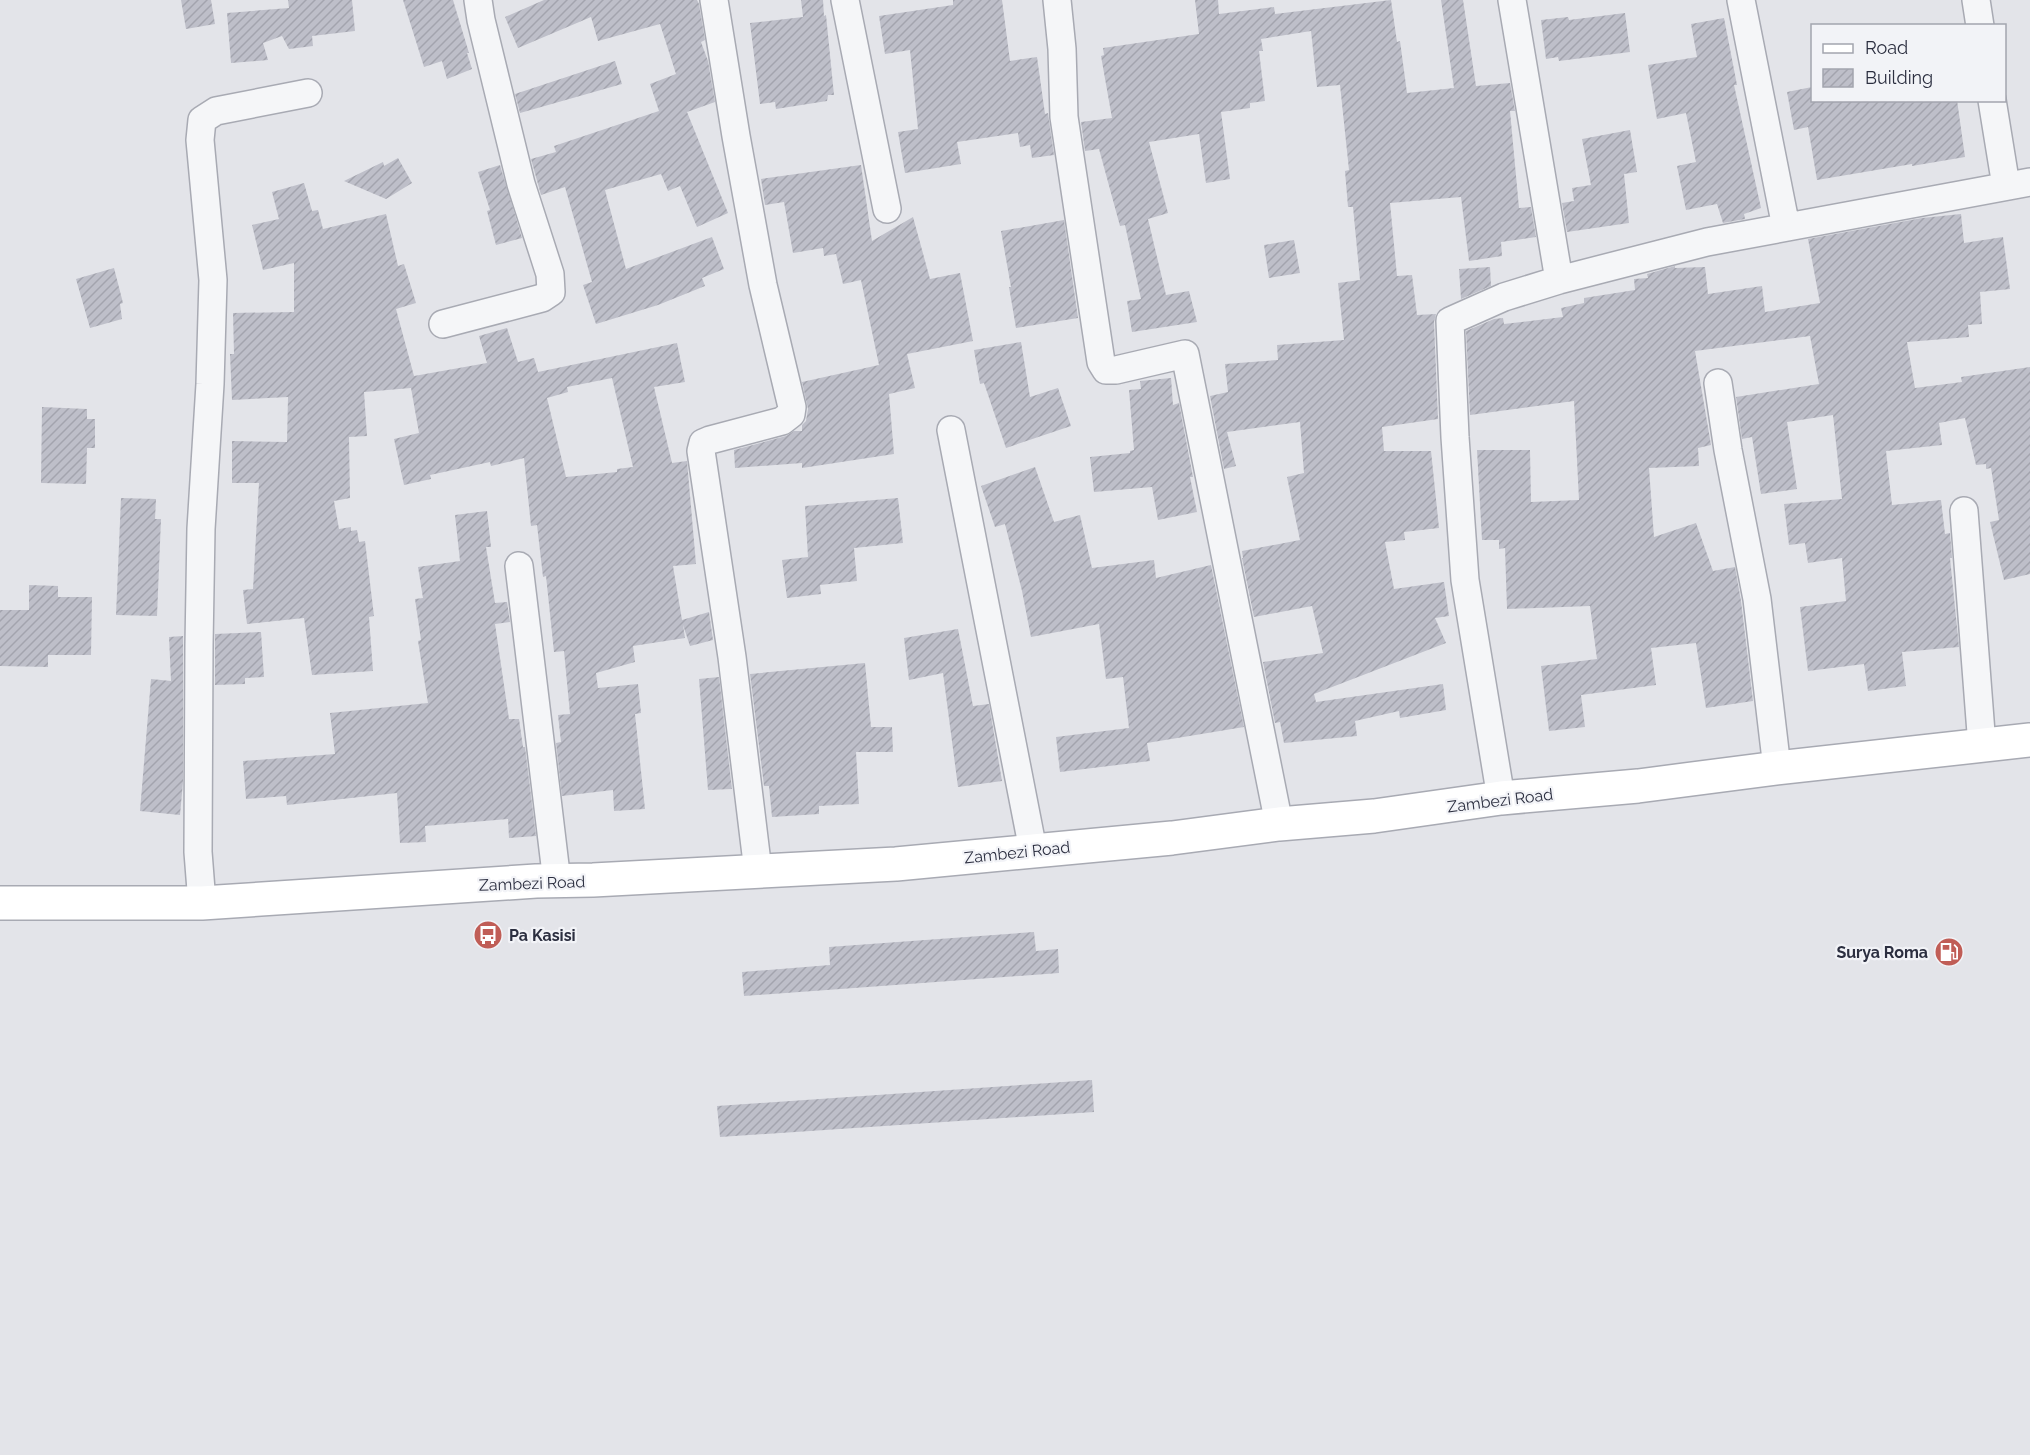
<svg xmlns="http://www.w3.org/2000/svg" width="2030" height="1455" font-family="Raleway,sans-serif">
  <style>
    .building { fill: url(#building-hatch); fill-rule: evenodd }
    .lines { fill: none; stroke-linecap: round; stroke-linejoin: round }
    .minor-casing { stroke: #a8aab3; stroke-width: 30 }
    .secondary-casing { stroke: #a8aab3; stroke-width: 36 }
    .minor { stroke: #f5f6f8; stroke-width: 27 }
    .secondary { stroke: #fff; stroke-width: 33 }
    .labels { text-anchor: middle; stroke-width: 4.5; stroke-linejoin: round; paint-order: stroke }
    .street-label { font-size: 16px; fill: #2c2f40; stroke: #f2f3f7 }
    .poi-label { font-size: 16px; font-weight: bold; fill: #2c2f40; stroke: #f2f3f7; text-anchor: start }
  </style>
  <defs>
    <pattern id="building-hatch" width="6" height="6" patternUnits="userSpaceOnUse" patternTransform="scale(1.5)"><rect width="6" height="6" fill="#bebfc9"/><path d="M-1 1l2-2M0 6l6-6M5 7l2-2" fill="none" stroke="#a3a4ae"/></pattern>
  </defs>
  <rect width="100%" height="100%" fill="#e3e4e9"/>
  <!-- building -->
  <path class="building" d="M181 0H211L215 24 186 29Z
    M288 0H352L355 31 312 36 313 46 289 49 282 36 263 43 268 60 231 63 227 13 289 8Z
    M403 0H453L469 53H467L472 69 447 79 442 61 424 67Z
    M544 0H697L699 4 705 40 701 42 708 61 715 102 687 112 728 213 697 227 680 186 668 191 661 174 605 190 626 269 712 237 724 269 702 278 705 286 658 305 596 324 583 285 592 282 565 187 541 195 531 159 556 152 554 146 659 111 650 84 676 74 660 24 598 41 591 17 518 48 505 17Z
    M801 0H823L824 16 826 15 834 95H828L827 101 776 109 775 102 760 104 750 23 803 17Z
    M953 0H1002L1010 61 1037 57 1045 114 1048 113 1054 155 1032 158 1030 145 1020 147 1018 133 957 142 961 164 905 173 898 132 918 129 910 50 885 54 879 16 953 5Z
    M1195 0H1218L1219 14 1274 7 1275 14 1391 0 1397 42 1400 41 1407 93 1454 88 1441 0H1463L1476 86 1510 83 1515 111H1510L1519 208 1531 207 1536 237 1501 242 1502 256 1469 261 1461 197 1390 203 1397 276 1412 275 1417 315 1436 314 1434 322 1438 419 1382 427 1384 451H1431L1439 528 1404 532 1405 540 1385 542 1394 589 1444 582 1449 616 1435 618 1446 643 1314 694 1316 702 1443 684 1446 710 1400 718 1399 711 1355 721 1357 736 1284 743 1280 722 1275 723 1263 662 1323 653 1312 606 1254 617 1242 558H1243L1242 551 1300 540 1287 477 1304 473 1300 422 1227 432 1236 466 1224 469 1210 396 1228 392 1225 364 1278 360 1277 345 1344 340 1338 283 1360 280 1353 207H1348L1345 171 1349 170 1340 85 1317 87 1311 31 1261 39 1263 51H1259L1265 101 1250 103V108L1221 112 1230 179 1206 183 1199 134 1149 142 1168 213 1148 219 1166 295 1189 291 1197 322 1132 332 1127 301 1141 299 1125 225 1120 226 1099 149 1085 151 1081 122 1112 118 1101 56 1104 55 1103 48 1199 34Z
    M1625 13 1630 52 1559 61 1558 57 1546 59 1541 20 1568 17 1569 20Z
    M1724 18 1737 85H1734L1761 208 1744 214 1745 219 1723 223 1717 204 1686 210 1677 166 1696 162 1686 113 1657 119 1648 65 1697 57 1691 24Z
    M615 61 622 84 520 113 515 94Z
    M1812 87V100H1957L1965 157 1912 166V164L1817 180 1808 127 1794 130 1787 92Z
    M1630 130 1637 172 1624 174 1629 223 1567 232 1562 203 1574 201 1572 188 1591 185 1582 139Z
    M398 158 412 183 386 199 344 181 383 162 384 166Z
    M500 165 522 238 496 245 487 211 490 210 478 172Z
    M861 165 872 241 913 217 930 279 960 273 973 341 907 354 915 388 889 394 894 454 802 468V463L735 468 734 450 786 436 794 431H802V425L806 421 808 409 802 382 879 365 861 280 843 284 836 254 824 256 823 248 793 253 784 202 765 205 761 179Z
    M304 183 312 211 318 210 323 229 386 214 398 266 404 264 416 303 396 309 414 376 487 363 479 336 507 328 518 362 534 358 538 372 677 343 685 382 654 387 672 463 687 461 696 564 673 566 682 620 709 612 713 640 690 646 683 625 685 638 633 646 635 662 596 673 598 688 638 684 641 713 635 714 645 809 614 811 613 790 562 796 556 743 561 742 558 715 570 714 564 651 554 652 546 576 543 577 537 525 531 526 524 458 491 466 490 462 430 475 431 479 404 485 394 439 419 433 411 388 364 392 367 436 349 437 350 498 334 501 339 529 351 527V531L357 530 359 542 365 541 374 616 369 617 373 671 312 675 304 618 247 624 243 590 253 589 259 483H232V441L287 442 288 397 232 400 230 354H234L233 313 294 312V263L263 270 252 225 279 219 272 192ZM612 378 633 467 617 469V472L566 477 547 398 568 392 567 387Z
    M1961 214 1964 243 2003 237 2010 289 1980 292 1982 324 1968 325 1969 337 1907 342 1915 388 1962 382 1961 377 2030 367V574L2004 580 1990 522 1999 520 1991 468 1986 469V464L1976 465 1965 418 1939 423 1942 445 1886 451 1892 505 1941 500 1945 534 1950 533 1952 558H1950L1959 647 1902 652 1906 686 1868 691 1864 664 1808 671 1800 607 1846 601 1842 558 1808 563 1805 543 1789 545 1784 504 1842 499 1833 415 1787 422 1797 489 1761 494 1752 437 1742 439 1736 397 1819 384 1810 336 1695 351 1711 445 1698 448 1699 466 1649 468 1654 537 1696 523 1713 571 1735 567 1741 601 1753 701 1706 708 1696 643 1651 648 1656 685 1581 695 1585 727 1549 731 1541 666 1597 659 1590 606 1507 609 1505 548 1499 549V540H1482L1477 450H1530L1531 502 1579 500 1574 401 1470 415 1466 331 1494 319 1503 318 1504 324 1563 317 1561 308 1584 303V298L1635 290 1634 279 1648 278 1647 274 1675 266V268L1705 267 1708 294 1762 286 1765 312 1820 303 1808 239 1922 218Z
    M1064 220 1078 318 1016 328 1009 287H1011L1001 231Z
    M1294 240 1300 273 1269 278 1264 245Z
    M1490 267 1491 286 1461 299 1459 269Z
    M114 268 123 303 120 304 122 319 90 328 76 279Z
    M1021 342 1030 397 1058 388 1071 426 1006 448 984 383 980 384 974 350Z
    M1171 378 1173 405 1179 403 1193 477H1190L1197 512 1158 520 1152 487 1094 492 1090 457 1130 453V451L1134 450 1129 390 1141 389 1140 381Z
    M42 407 87 409V419H95V448H87L86 484 41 483Z
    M1035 467 1054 522 1080 515 1092 568 1154 560 1156 578 1211 565 1244 727 1147 743 1150 761 1060 772 1056 737 1129 728 1123 677 1106 679 1099 624 1031 637 1022 591 1005 524 995 527 981 486Z
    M121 498 156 499 155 519H161L157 616 116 615Z
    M898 498 903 543 854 548 857 581 820 585 821 594 787 598 782 560 808 557 805 506Z
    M487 511 491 547H486L495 603 507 602 510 622 495 624 509 719H519L523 747H525L536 836 509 838 508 819 425 826 426 842 400 843 397 793 287 805 286 796 246 799 243 761 335 754 330 713 428 703 418 641 421 640 415 599 423 598 418 567 460 561 455 515Z
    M29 585 58 586V597H92L91 655H48V667L0 666V610H29Z
    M958 629 973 706 989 704 1002 781 958 787 943 673 909 680 904 638Z
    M261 632 264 677 245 678V684L215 685V634Z
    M183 636V782L180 815 140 811 151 679 171 681 169 637Z
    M865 663 871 727H892L893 752H856L859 804 819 806V814L772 817 769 786H764L750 674Z
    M719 677 732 789 708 790 699 679Z
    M1034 932 1036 951 1058 949 1059 973 744 996 742 972 830 965 829 947Z
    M1092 1080 1094 1112 720 1137 717 1106Z"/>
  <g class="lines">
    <!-- minor casing -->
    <g class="minor-casing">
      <path id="minor" d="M714 0 736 136 763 285 792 407 791 414 782 421 710 440 703 443 701 451 732 657 758 871
        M845 0 887 209
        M1057 0 1062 49 1064 117 1101 362 1106 370H1116L1185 354 1279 824
        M1512 0 1559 280
        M1741 0 1786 227
        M1976 0 1980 26
        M1992 100 2006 186
        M443 324 542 298 551 292 550 274 521 184 481 20 478 0
        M1718 383 1728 450 1757 599 1777 768
        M951 430 1033 850
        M1964 511 1982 746
        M519 566 557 882
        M1501 798 1465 580 1455 437 1450 321 1504 297 1559 280 1707 242 2030 182
        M202 903 198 852 199 645 201 529 210 384 213 280 200 140 202 120 216 111 308 93"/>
    </g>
    <!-- secondary casing -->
    <g class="secondary-casing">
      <path id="secondary" d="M0 903H202L536 881 593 880 896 864 1172 838 1279 824 1374 816 1501 798 1638 786 1777 768 2030 740"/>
    </g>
    <!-- minor -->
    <use href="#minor" class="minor"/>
    <!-- secondary -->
    <use href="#secondary" class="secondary"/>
  </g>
  <!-- icons -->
  <defs>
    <g id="bus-disc" transform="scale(1.5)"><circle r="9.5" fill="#c05d56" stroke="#f2f3f7"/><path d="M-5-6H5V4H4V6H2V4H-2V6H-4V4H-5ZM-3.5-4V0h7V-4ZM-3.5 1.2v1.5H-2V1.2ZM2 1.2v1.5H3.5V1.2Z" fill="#fff"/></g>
    <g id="fuel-disc" transform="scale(1.5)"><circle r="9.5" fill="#c05d56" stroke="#f2f3f7"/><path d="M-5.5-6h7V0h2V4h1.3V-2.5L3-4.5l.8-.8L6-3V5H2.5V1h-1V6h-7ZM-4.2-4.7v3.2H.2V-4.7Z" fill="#fff"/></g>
  </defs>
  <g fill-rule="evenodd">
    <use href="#bus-disc" x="488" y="935"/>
    <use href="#fuel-disc" x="1949" y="952"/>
  </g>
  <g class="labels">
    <!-- street labels -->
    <g class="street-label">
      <text transform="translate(1500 800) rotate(-7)" y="6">Zambezi Road</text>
      <text transform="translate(1017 852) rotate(-6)" y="6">Zambezi Road</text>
      <text transform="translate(532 883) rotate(-2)" y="6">Zambezi Road</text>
    </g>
    <!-- poi labels -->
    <g class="poi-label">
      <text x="509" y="941">Pa Kasisi</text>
      <text x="1928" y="958" text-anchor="end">Surya Roma</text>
    </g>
  </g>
  <!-- legend -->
  <rect x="1811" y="24" width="195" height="78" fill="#f2f3f7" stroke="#a3a5ae" stroke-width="1.5"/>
  <rect x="1823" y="44" width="30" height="9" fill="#ffffff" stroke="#a3a5ae" stroke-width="1.5"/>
  <text x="1865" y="54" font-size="18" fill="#2c2f40">Road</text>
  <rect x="1823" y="69" width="30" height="18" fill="url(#building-hatch)" stroke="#a3a5ae" stroke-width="1.5"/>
  <text x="1865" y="84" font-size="18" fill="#2c2f40">Building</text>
</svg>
